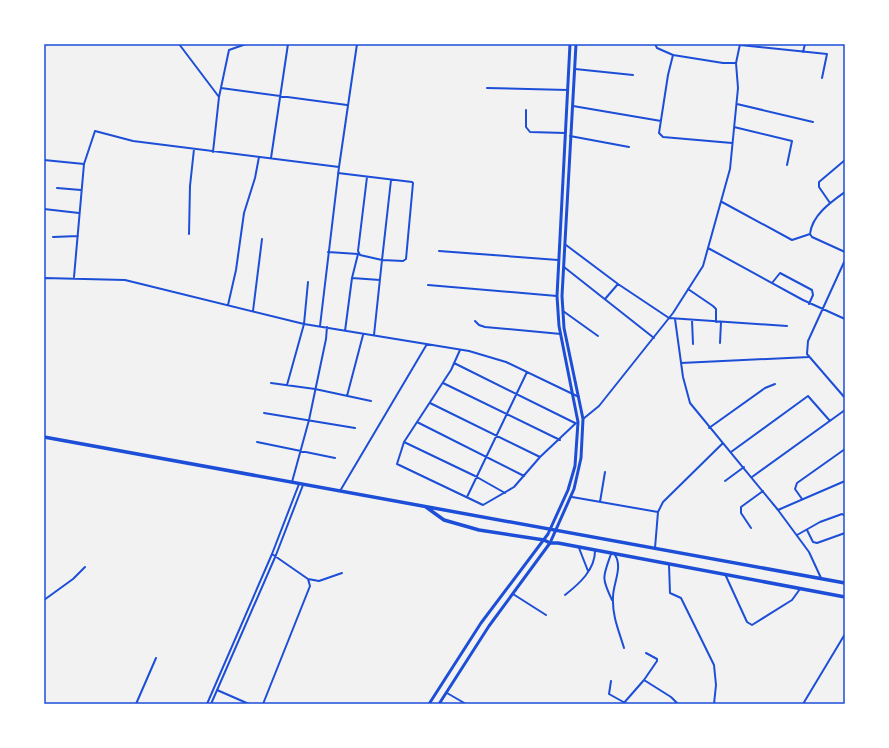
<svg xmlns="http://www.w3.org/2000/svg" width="889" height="748" font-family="Barlow,sans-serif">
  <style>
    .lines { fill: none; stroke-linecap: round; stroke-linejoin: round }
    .minor { stroke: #1d4ed8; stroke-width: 2 }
    .tertiary { stroke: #1d4ed8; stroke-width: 3 }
    .primary { stroke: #1d4ed8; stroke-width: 3.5 }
    .neatline { fill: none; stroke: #1d4ed8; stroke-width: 1.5 }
  </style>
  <rect width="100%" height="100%" fill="#f2f2f2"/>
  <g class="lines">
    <!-- minor -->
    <path class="minor" d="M179 44 219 97
      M655 44 657 48 673 55
      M740 45 827 54 822 78
      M803 52 805 44
      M575 69 633 75
      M221 88 347 105
      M487 88 568 90
      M737 104 813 122
      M573 106 661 121
      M526 110V127L530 132 565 133
      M734 127 792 141 787 165
      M570 136 629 147
      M732 143 663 137 659 133 668 75 673 55 723 63H736
      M213 152 219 97 229 50 246 44
      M271 158 288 44
      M44 160 84 164
      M339 167 357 44
      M338 173 412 182 413 183 406 259 403 261 382 260 391 180
      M367 177 358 251 360 255 382 260 374 335
      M57 188 81 190
      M845 192C831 202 812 215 810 234L812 237 845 252
      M722 202 792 240 810 234
      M830 203 819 187V182L845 160
      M44 209 79 213
      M189 234 190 186 194 149
      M53 237 78 236
      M566 245 618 284 669 318 787 326
      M708 248 803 300 845 319
      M439 251 558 260
      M328 252 358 254 352 278 345 331
      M845 260 808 341 807 354 845 398
      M564 267 654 338
      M74 277 84 164 95 131 133 141 339 167 320 326
      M44 278 125 280 304 324 469 351 506 362 579 397
      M352 278 380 280
      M772 283 780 273 812 290 813 295 809 304
      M428 285 557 296
      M44 288V278
      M688 289 713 306 716 309V322
      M605 299 618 284
      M228 305 236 270 244 213 255 178 259 157
      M253 311 262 239
      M563 311 598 336
      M675 319 683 377 690 403 778 510 809 552 821 578
      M692 320 693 344
      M475 321 479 325 485 327 561 334
      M720 343 721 322
      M460 350 451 370 404 442 397 464 483 505 514 487 540 457 576 423
      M454 363 575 423
      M681 363 809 357
      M271 383 315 389 371 401
      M443 383 560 440
      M287 385 304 324 308 282
      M347 396 363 335
      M430 403 540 457
      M264 413 355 428
      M583 419 599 406 673 313 703 266 730 169 738 88 736 63 740 44
      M417 422 524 476
      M709 428 765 388 775 384
      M257 442 335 458
      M404 442 475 476 505 493
      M731 452 808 396 830 421
      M752 477 845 410
      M725 481 744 467
      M292 482 309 420 326 339 327 327
      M340 491 427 344
      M467 497 527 372
      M572 497 658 512
      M802 499 795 489 797 483 845 449
      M600 502 605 472
      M778 510 845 481
      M751 528 741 513V507L763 491
      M807 530 813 542 817 543 845 533
      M797 535 820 522 842 514 845 516
      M579 548 588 571
      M655 548 658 512 663 502 723 443
      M272 554 308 579 319 581 342 573
      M611 554C603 577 601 577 612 600
      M615 555C623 567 613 584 613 597 612 616 619 631 624 648
      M669 565 670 593 681 598 714 665 716 685 714 704
      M725 574 747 622 752 625 792 600 800 589
      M513 594 546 615
      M565 595C579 584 595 570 595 551
      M44 600 73 579 85 567
      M644 680 671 697 678 704
      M611 681 609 694 627 704
      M217 690 249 704
      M447 693 466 704
      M136 704 156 658
      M207 704 272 554 299 484
      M211 704 276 555 303 485
      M263 704 310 586 308 579
      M623 704 644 680 657 661V659L646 653
      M803 704 845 634"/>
    <!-- tertiary -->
    <path class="tertiary" d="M429 704 481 623 548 534 568 490 575 466 578 422 559 326 557 296 570 44
      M439 704 489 626 550 543 574 489 581 458 583 419 564 328 562 296 576 44"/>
    <!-- primary -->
    <path class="primary" d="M44 437 845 583
      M426 507 444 520 479 530 544 540 550 543H558L845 597"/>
  </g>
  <!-- border -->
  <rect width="889" height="748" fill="none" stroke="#ffffff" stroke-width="90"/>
  <rect x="45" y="45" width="799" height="658" class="neatline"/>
</svg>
